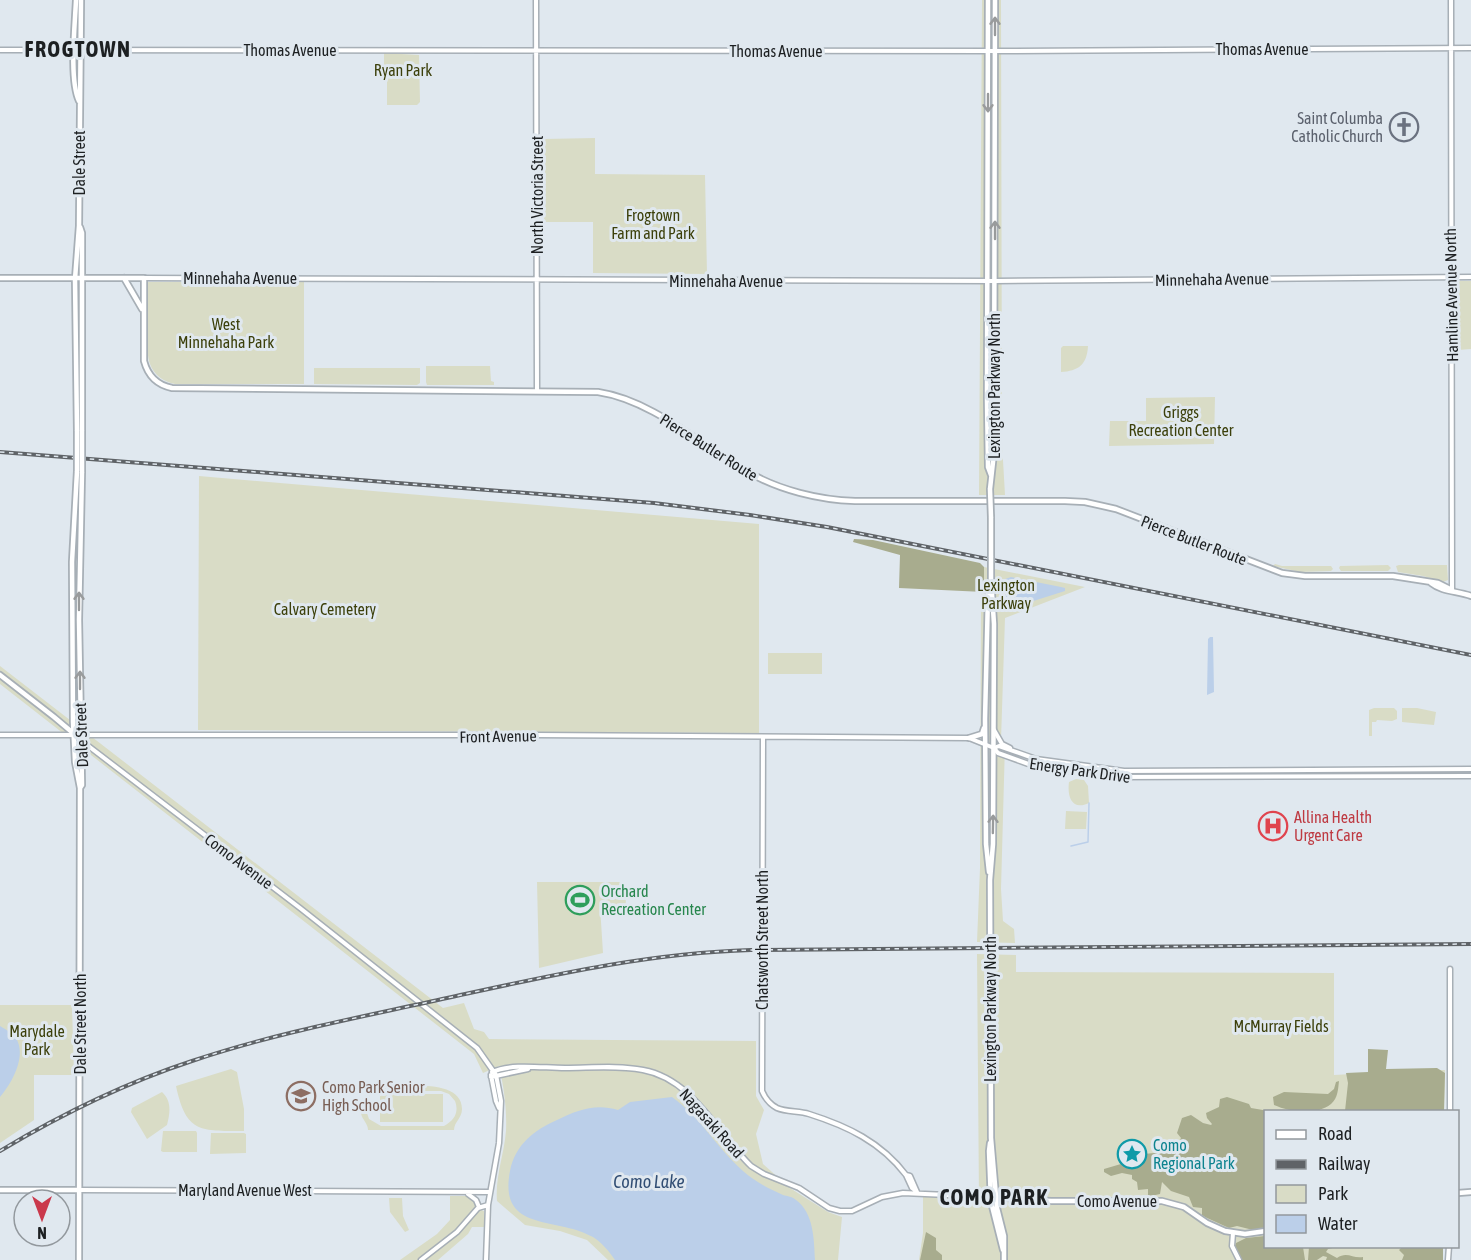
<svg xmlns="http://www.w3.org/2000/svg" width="1471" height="1260" font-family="'Asap Condensed',sans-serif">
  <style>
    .green { fill: #d9dcc6; fill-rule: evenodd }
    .forest { fill: #a8ac8e }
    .water { fill: #bbcfe9 }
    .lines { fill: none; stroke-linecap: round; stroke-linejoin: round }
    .stream { stroke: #bbcfe9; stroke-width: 1.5 }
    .tertiary-casing { stroke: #a7afb6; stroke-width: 7 }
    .secondary-casing { stroke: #a7afb6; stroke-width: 8 }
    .tertiary { stroke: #fff; stroke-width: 4 }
    .secondary { stroke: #fff; stroke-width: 4.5 }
    .rail-casing { stroke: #5f6367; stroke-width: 4 }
    .rail { stroke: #e0e8ef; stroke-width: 1.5; stroke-dasharray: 4.5; stroke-linecap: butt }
    .secondary-bridge-casing { stroke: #a7afb6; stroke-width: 8; stroke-linecap: butt }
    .secondary-bridge { stroke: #fff; stroke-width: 4.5 }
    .oneway { stroke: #999b9c }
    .labels { text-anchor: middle; stroke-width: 6; stroke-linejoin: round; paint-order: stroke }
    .street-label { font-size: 16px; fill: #1d2022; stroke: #e0e8ef }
    .park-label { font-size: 16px; fill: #3c400b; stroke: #e0e8ef }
    .worship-label { font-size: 16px; fill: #5b616d; stroke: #e0e8ef; text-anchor: end }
    .health-label { font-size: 16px; fill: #be3a42; stroke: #e0e8ef; text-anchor: start }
    .leisure-label { font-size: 16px; fill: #27864d; stroke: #e0e8ef; text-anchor: start }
    .education-label { font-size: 16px; fill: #785e54; stroke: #e0e8ef; text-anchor: start }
    .culture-label { font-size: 16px; fill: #0d838f; stroke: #e0e8ef; text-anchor: start }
    .water-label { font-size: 18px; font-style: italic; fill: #314e74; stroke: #e0e8ef }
    .district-label { font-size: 22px; font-weight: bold; letter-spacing: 1.5px; fill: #1d2022; stroke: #e0e8ef }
  </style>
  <rect width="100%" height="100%" fill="#e0e8ef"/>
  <!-- green -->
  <path class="green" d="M982 0H1001L1002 443 1005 495H979Z
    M384 53 419 55 420 102 417 105H387V79L384 78Z
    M595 138V174L705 175 707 274 593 273V222H544V139Z
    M1458 281H1471V349L1458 350 1456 347V291Z
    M148 282H304V384H175C164 382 154 375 150 364 144 347 148 302 148 282Z
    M1063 346H1088C1087 365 1078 371 1061 372V348Z
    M426 366H490L491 381 494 382V385H427L426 382Z
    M314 368H420V383L417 385 314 384Z
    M1215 397 1214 444 1109 446 1110 421H1146V398Z
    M199 476 759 524V733L198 730Z
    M1275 564 1282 566H1331L1333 569 1331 571 1300 572 1273 566Z
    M1388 565 1391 568 1388 571H1341L1339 568 1340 566Z
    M1399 565H1447L1448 580 1443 582 1423 576 1398 572 1396 566Z
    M984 567 1085 587 1005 618 1001 740 1005 744 1001 889 1003 921 1014 929 1015 943 977 942 980 868 981 592H984Z
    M768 653H822V674H768Z
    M0 666 443 1008 464 1003 474 1029 484 1032 489 1039 756 1041V1096L764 1110 756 1134 763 1164 790 1188 828 1212 842 1217 838 1260H608L587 1240 560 1231 525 1225 497 1201C495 1177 504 1155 506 1131 507 1110 504 1087 499 1066L483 1073 474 1054 0 684Z
    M1374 708H1394L1397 711V719L1392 721 1377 720 1376 722H1372V736H1369V710Z
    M1402 708H1417L1436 712 1434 725 1402 722Z
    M1076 779 1084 780 1088 786 1089 803C1072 811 1067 797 1069 782Z
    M1066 811 1087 812 1086 829H1065Z
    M537 882H625L626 906H600L603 953 539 968Z
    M977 954 1016 955V972L1334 973V1075L1369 1073 1385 1070H1445L1444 1111 1266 1112V1246L1443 1247 1442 1260H919L923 1233V1196L979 1200Z
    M0 1005H72L74 1075H34V1120L0 1143Z
    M231 1069 237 1072 244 1109V1131C200 1131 186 1133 176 1086Z
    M383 1086C404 1087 462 1078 462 1109 462 1118 454 1122 454 1130H368C368 1123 362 1120 361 1113 358 1098 369 1088 383 1086ZM380 1091H441L449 1094 455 1101C459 1112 455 1120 444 1126H381L369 1119 365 1107 370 1095Z
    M162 1092C172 1101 170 1113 167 1125L147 1139 131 1112 132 1108Z
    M380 1094H443V1122H380Z
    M163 1131H196L197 1133V1152H163L161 1151Z
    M211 1133H244L246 1134V1153L210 1154Z
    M450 1196H470C477 1201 475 1209 484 1211V1227H472L468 1234 438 1260H400L437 1234 450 1220Z
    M389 1198H402L403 1216 409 1230 405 1232 390 1212Z"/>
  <!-- forest -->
  <path class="forest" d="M854 539 873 540 980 563 984 567V592L899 588 900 555 853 542Z
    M1368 1049 1388 1050 1386 1069 1437 1068 1445 1073 1444 1111H1345L1348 1083 1346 1073 1368 1072Z
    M1339 1081C1338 1089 1338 1098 1331 1104 1316 1116 1290 1112 1274 1105L1273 1097 1284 1092 1328 1094 1334 1089 1336 1082Z
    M1227 1097 1249 1104 1251 1108 1269 1111 1266 1112 1265 1228 1253 1230 1237 1226 1229 1228 1205 1217 1202 1215V1208L1193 1207 1189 1197 1171 1191 1162 1182 1160 1194 1151 1196 1148 1195V1189L1138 1190 1137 1182 1132 1179V1175L1122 1173 1111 1176 1104 1172V1169L1131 1161 1134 1155 1154 1153 1155 1150 1163 1148 1168 1144 1178 1143 1181 1138 1177 1133 1182 1118 1191 1115 1203 1123 1211 1125 1212 1124 1207 1118 1206 1113 1219 1107 1220 1099Z
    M926 1232 936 1238V1250L942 1255V1260H920Z
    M1265 1236 1266 1246 1303 1247 1305 1260H1242L1235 1246 1236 1243 1246 1238Z
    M1341 1246 1328 1249 1326 1252 1337 1258C1347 1251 1353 1259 1363 1257V1260H1326L1327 1257 1323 1256 1317 1260H1308L1309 1247Z
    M1402 1247H1443V1260H1402L1404 1255 1399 1250Z"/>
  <!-- water -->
  <path class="water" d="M1011 577 1061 587 1065 588V591L1008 609 1006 607 1005 579Z
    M1210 637H1213L1214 692 1207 695 1208 639Z
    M0 1026C5 1029 12 1033 16 1038 27 1056 12 1083 0 1097Z
    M672 1097C701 1118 717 1148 743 1171 754 1181 769 1189 783 1195 787 1196 793 1197 796 1200 814 1213 814 1240 815 1260H615C609 1251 602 1243 593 1237 557 1216 498 1233 510 1171 515 1145 534 1130 557 1120 577 1110 596 1103 618 1110L630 1102Z"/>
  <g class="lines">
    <!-- stream -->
    <path class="stream" d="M1071 846 1088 842 1089 803"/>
    <!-- tertiary casing -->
    <g class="tertiary-casing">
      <path id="tertiary" d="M536 0 537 391
        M1451 0 1452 590
        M0 50 999 51 1471 48
        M144 278 995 281 1471 277
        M994 730 1002 744 1010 748
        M0 735H535L969 738 994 748 998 753 1034 766 1115 777 1471 776
        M74 735 300 908 477 1048 496 1075 501 1101 499 1143 488 1205 486 1260
        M763 738 762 1091C765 1098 769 1104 777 1108 786 1112 799 1111 809 1114 847 1126 881 1142 906 1175L910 1176 917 1192
        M994 748 999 746 1036 759 1124 771 1471 769
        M492 1072C513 1063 542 1068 565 1068 590 1068 618 1065 643 1070 693 1079 717 1133 751 1166L764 1174 799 1188 829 1208 840 1211H852L882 1197 903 1193 991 1197
        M491 1075 496 1101 499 1108
        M491 1077 528 1069
        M1450 1112V969
        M906 1175 912 1188 916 1191
        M80 1190 489 1192
        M468 1194 476 1200 479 1207
        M1233 1233 1232 1246 1239 1260
        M421 1260 457 1232 478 1208 488 1205
        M1448 1260 1449 1246"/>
    </g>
    <!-- secondary casing -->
    <g class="secondary-casing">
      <path id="secondary" d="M76 0C75 24 69 80 79 101
        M988 0 987 400 988 467 991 475
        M80 227 82 233V431
        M0 278H144V361C148 376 157 385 172 388L598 392C652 400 701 445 748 472 779 490 819 500 855 501H1065L1085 502 1116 509 1282 573 1305 576H1393L1438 583 1452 590
        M124 278 142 309
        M77 431 75 279 79 226 81 0
        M77 471 72 562 73 722 75 762 80 788
        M990 489 994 453 995 0
        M991 517V557
        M991 579 994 624 993 844 990 880 991 1138 997 1208 1004 1236V1260
        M1431 583C1442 592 1458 591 1471 596
        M0 675 54 717 73 733
        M969 738 982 734 984 728
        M989 872 986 844 985 719 988 595 990 583
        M990 1143 989 1151 991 1202 1003 1250
        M0 1190H80
        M1458 1193 1471 1192
        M991 1197 1051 1201H1162L1184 1207 1207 1223 1225 1231 1245 1234 1266 1231
        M79 1260 80 788 82 785 79 620 82 472"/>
    </g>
    <!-- tertiary -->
    <use href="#tertiary" class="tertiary"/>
    <!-- secondary -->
    <use href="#secondary" class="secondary"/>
    <!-- rail casing -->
    <g class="rail-casing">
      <path id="rail" d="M0 452 654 503 750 515 827 527 1471 655
        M0 1151C60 1115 125 1083 192 1061 275 1033 362 1017 447 998 548 976 647 953 751 950L1471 944"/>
    </g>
    <!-- rail -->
    <use href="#rail" class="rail"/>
    <!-- secondary-bridge casing -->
    <g class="secondary-bridge-casing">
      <path id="secondary-bridge" d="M77 471V431
        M82 472V431
        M990 489 991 517
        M991 579V557"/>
    </g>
    <!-- secondary-bridge -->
    <use href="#secondary-bridge" class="secondary-bridge"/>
  </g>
  <!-- one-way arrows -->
  <defs><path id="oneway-shaft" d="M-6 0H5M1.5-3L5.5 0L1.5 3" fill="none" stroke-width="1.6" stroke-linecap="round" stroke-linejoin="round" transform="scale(1.5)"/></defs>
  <g class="oneway">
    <use href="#oneway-shaft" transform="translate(995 26) rotate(-90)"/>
    <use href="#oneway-shaft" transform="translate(988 103) rotate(90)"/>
    <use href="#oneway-shaft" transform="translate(995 230) rotate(-90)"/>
    <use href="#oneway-shaft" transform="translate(79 601) rotate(-90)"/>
    <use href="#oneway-shaft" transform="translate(80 680) rotate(-90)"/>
    <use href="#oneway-shaft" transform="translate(993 824) rotate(-89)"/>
  </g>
  <!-- icons -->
  <defs>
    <g id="church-ring" transform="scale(1.5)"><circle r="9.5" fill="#e0e8ef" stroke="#6b7280" stroke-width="1.5"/><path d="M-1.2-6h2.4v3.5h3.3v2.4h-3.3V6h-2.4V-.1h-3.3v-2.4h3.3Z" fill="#6b7280"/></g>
    <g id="hospital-ring" transform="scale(1.5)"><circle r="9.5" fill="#e0e8ef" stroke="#e0444e" stroke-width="1.5"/><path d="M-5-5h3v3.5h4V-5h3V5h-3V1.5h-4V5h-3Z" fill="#e0444e"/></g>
    <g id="stadium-ring" transform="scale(1.5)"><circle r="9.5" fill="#e0e8ef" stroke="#2e9e5b" stroke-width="1.5"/><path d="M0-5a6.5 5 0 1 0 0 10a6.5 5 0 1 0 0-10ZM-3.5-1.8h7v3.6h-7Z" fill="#2e9e5b"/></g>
    <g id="school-ring" transform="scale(1.5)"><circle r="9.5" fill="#e0e8ef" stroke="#8d6e63" stroke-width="1.5"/><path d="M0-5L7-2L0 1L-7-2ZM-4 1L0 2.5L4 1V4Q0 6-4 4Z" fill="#8d6e63"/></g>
    <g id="sight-ring" transform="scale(1.5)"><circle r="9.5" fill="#e0e8ef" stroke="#0f9aa8" stroke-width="1.5"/><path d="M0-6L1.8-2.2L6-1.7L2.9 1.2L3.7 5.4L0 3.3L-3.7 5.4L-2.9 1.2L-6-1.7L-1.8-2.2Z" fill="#0f9aa8"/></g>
  </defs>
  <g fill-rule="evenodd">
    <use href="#church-ring" x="1404" y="127"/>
    <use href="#hospital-ring" x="1273" y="826"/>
    <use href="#stadium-ring" x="580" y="900"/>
    <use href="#school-ring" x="301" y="1096"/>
    <use href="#sight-ring" x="1132" y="1154"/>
  </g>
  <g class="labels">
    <!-- street labels -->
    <g class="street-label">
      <text x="1262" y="55">Thomas Avenue</text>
      <text x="290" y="56">Thomas Avenue</text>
      <text x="776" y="57">Thomas Avenue</text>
      <text transform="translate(79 163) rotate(-90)" y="6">Dale Street</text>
      <text transform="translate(537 195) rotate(-90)" y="6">North Victoria Street</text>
      <text x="240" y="284">Minnehaha Avenue</text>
      <text transform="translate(1212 279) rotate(-1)" y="6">Minnehaha Avenue</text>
      <text x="726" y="287">Minnehaha Avenue</text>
      <text transform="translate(1451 295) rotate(-91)" y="6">Hamline Avenue North</text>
      <text transform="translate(994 386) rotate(-90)" y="6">Lexington Parkway North</text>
      <text transform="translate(709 447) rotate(32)" y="6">Pierce Butler Route</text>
      <text transform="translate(1194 540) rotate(21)" y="6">Pierce Butler Route</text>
      <text transform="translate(81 735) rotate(-92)" y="6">Dale Street</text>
      <text transform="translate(498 736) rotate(-1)" y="6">Front Avenue</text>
      <text transform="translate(1080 770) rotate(8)" y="6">Energy Park Drive</text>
      <text transform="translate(239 861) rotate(37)" y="6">Como Avenue</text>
      <text transform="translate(762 940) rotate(-90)" y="6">Chatsworth Street North</text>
      <text transform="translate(990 1009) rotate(-90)" y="6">Lexington Parkway North</text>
      <text transform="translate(80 1024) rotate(-90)" y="6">Dale Street North</text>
      <text transform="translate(712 1123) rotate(48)" y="6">Nagasaki Road</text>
      <text x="245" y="1196">Maryland Avenue West</text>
      <text x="1117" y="1207">Como Avenue</text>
    </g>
    <!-- park labels -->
    <g class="park-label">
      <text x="403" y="76">Ryan Park</text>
      <text x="653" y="221">Frogtown<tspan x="653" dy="18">Farm and Park</tspan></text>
      <text x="226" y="330">West<tspan x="226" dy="18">Minnehaha Park</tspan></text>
      <text x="1181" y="418">Griggs<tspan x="1181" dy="18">Recreation Center</tspan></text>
      <text x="1006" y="591">Lexington<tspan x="1006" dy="18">Parkway</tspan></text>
      <text x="325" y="615">Calvary Cemetery</text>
      <text x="1281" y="1032">McMurray Fields</text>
      <text x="37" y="1037">Marydale<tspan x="37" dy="18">Park</tspan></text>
    </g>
    <!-- worship labels -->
    <g class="worship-label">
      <text x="1383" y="124">Saint Columba<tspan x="1383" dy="18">Catholic Church</tspan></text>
    </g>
    <!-- health labels -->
    <g class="health-label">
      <text x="1294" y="823">Allina Health<tspan x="1294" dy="18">Urgent Care</tspan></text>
    </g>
    <!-- leisure labels -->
    <g class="leisure-label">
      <text x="601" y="897">Orchard<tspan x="601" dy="18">Recreation Center</tspan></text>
    </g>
    <!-- education labels -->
    <g class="education-label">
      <text x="322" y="1093">Como Park Senior<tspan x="322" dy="18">High School</tspan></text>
    </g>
    <!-- culture labels -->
    <g class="culture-label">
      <text x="1153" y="1151">Como<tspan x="1153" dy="18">Regional Park</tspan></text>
    </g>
    <!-- water labels -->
    <g class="water-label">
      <text x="649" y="1188">Como Lake</text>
    </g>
    <!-- district labels -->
    <g class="district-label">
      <text x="78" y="57">FROGTOWN</text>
      <text x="994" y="1205">COMO PARK</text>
    </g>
  </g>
  <!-- legend -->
  <rect x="1264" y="1110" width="195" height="138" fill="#e0e8ef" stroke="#92989d" stroke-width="1.5"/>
  <rect x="1276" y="1130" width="30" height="9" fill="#ffffff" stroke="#92989d" stroke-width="1.5"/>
  <text x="1318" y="1140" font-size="18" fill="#1d2022">Road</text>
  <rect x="1276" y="1160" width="30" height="9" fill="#5f6367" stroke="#92989d" stroke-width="1.5"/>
  <text x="1318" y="1170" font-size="18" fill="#1d2022">Railway</text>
  <rect x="1276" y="1185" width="30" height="18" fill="#d9dcc6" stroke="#92989d" stroke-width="1.5"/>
  <text x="1318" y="1200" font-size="18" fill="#1d2022">Park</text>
  <rect x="1276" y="1215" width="30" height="18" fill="#bbcfe9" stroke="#92989d" stroke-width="1.5"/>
  <text x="1318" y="1230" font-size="18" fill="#1d2022">Water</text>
  <!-- north arrow -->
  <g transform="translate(42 1218) rotate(180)"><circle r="28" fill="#e0e8ef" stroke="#92989d" stroke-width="1.5"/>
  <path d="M0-4.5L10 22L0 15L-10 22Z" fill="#ca394c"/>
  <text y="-9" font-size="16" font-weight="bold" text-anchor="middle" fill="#1d2022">N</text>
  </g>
</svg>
